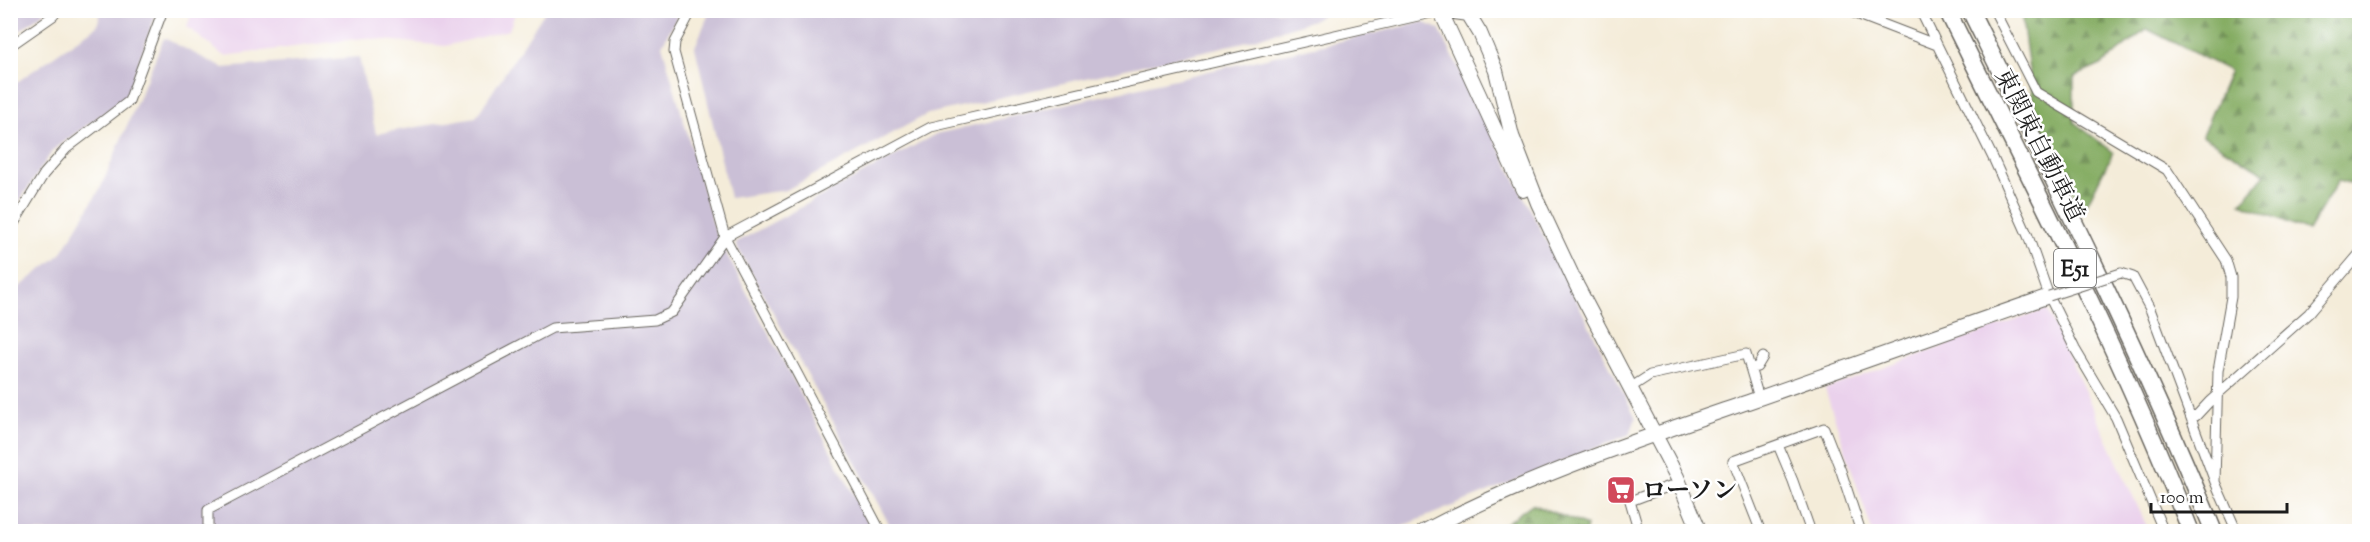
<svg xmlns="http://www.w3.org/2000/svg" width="2370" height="542" font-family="'Sorts Mill Goudy','Noto Serif JP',serif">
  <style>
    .built { fill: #ead1ec }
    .industrial { fill: #cabfd6 }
    .forest { fill: url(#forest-firs); stroke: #50643f; stroke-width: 1.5 }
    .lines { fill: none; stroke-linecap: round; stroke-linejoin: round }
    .street-casing { stroke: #68655e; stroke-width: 11 }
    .secondary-casing { stroke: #68655e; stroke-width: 16 }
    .highway-casing { stroke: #68655e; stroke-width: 19 }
    .street { stroke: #fff; stroke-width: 9 }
    .secondary { stroke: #fff; stroke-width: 14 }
    .highway { stroke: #fff; stroke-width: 16 }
    .street-bridge-casing { stroke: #68655e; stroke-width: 11; stroke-linecap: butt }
    .street-bridge { stroke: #fff; stroke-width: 9 }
    .labels { text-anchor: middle; stroke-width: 5; stroke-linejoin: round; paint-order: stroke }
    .shield { fill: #fff; stroke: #606060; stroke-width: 1.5 }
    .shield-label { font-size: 22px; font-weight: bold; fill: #1c1c1c }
    .street-label { font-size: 24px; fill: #1c1c1c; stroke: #fff }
    .poi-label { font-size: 24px; font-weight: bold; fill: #1c1c1c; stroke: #fff; text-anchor: start }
  </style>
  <defs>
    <pattern id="forest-firs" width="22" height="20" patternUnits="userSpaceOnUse" patternTransform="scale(1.5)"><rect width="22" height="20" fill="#84ac62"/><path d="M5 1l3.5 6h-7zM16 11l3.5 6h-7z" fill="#6b8b50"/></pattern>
  </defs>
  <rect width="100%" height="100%" fill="#fff"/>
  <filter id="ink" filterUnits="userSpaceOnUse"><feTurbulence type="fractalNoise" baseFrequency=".0167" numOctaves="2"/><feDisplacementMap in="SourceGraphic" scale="12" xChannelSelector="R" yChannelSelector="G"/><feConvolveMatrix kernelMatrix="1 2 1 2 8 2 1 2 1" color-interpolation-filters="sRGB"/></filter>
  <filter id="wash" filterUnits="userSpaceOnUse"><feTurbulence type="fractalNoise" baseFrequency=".008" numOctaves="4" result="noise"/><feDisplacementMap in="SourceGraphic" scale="24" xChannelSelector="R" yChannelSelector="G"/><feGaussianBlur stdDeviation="1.35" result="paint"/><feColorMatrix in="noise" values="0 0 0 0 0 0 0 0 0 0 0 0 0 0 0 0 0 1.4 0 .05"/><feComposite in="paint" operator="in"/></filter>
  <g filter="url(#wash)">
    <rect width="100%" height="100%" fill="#f4ecd9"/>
    <!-- built -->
    <path class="built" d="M192 11V10L516 11 509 30 445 46 364 38 224 56 187 27Z
      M2047 309 2149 531H1872L1825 389Z"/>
    <!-- industrial -->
    <path class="industrial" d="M11 10H46V11L11 37Z
      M546 10 680 11 662 45 716 234 873 531 11 532V294L61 254 101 187 164 38 223 68 359 57 376 134 476 117Z
      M101 11H157L126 97 53 150 11 214 10 87 97 26Z
      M710 11V10L1328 11 1316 19 1244 42 928 114 786 190 730 198 695 47Z
      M1423 22 1439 29 1636 418 1630 434 1391 531H893L735 243 936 134Z"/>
    <!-- forest -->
    <path class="forest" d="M2021 11H2359V186L2338 181 2308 231 2241 203 2265 174 2202 135 2230 71 2147 29 2101 65 2074 77V122L2113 152 2083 212 2035 115Z
      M1532 504 1587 526 1586 531H1495Z"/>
  </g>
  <g filter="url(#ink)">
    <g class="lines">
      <!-- street casing -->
      <g class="street-casing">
        <path id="street" d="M692 10 675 42 674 52 725 237 881 532
          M1846 10 1937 45
          M1920 10 1994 160 2028 236 2049 296 2075 349 2116 418 2164 532
          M1994 10 2036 92 2167 170 2226 260 2231 277V297L2218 371 2215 482
          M10 46 53 16 58 10
          M10 230 44 174 66 149 129 101 163 10
          M2121 273 2133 277 2150 309 2215 482 2237 532
          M1751 368 1757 367 1763 357
          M1630 388 1650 375 1746 354 1759 398
          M2190 415 2196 416 2210 401 2309 313 2360 253
          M1778 445 1793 481 1811 532
          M208 532V510L552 328 655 320 672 312 725 237 931 127 1440 11
          M1639 532 1630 501 1670 486
          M1761 532 1733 461 1824 428 1841 471 1861 532"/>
      </g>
      <!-- secondary casing -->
      <g class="secondary-casing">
        <path id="secondary" d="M1440 10 1523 190
          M1440 10 1469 14
          M1466 10 1480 33 1496 71 1512 136 1538 203 1577 286 1677 477 1700 532
          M1423 532C1526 477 1638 440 1748 402 1849 367 1949 331 2049 296"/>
      </g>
      <!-- highway casing -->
      <g class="highway-casing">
        <path id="highway" d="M1947 10C2032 182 2121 353 2191 532
          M1970 10C2055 182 2141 354 2214 532"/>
      </g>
      <!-- street -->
      <use href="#street" class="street"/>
      <!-- secondary -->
      <use href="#secondary" class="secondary"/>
      <!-- highway -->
      <use href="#highway" class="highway"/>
      <!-- street-bridge casing -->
      <g class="street-bridge-casing">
        <path id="street-bridge" d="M2049 296 2121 273"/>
      </g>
      <!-- street-bridge -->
      <use href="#street-bridge" class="street-bridge"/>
    </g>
  </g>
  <!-- icons -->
  <defs>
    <g id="supermarket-square" transform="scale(1.5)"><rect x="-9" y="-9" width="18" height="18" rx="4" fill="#d1495b" stroke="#fff"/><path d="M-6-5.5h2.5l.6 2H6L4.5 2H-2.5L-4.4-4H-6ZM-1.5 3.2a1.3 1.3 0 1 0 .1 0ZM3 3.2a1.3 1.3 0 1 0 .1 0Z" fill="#fff"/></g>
  </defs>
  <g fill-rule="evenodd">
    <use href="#supermarket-square" x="1621" y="490"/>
  </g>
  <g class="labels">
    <!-- shield labels -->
    <rect class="shield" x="2054" y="249" width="42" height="38" rx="4.5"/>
    <g class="shield-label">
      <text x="2075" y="276">E51</text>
    </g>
    <!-- street labels -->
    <g class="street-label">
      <text transform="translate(2040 145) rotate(63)" y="8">東関東自動車道</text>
    </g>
    <!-- poi labels -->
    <g class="poi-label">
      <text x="1642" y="498">ローソン</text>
    </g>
  </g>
  <!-- margin -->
  <rect width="2370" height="542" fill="none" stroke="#fff" stroke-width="36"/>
  <!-- scale -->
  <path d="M2151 503v9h136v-9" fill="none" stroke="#1c1c1c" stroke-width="3"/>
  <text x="2160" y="503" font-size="18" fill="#1c1c1c" stroke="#ffffff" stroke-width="4.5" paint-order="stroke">100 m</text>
</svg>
